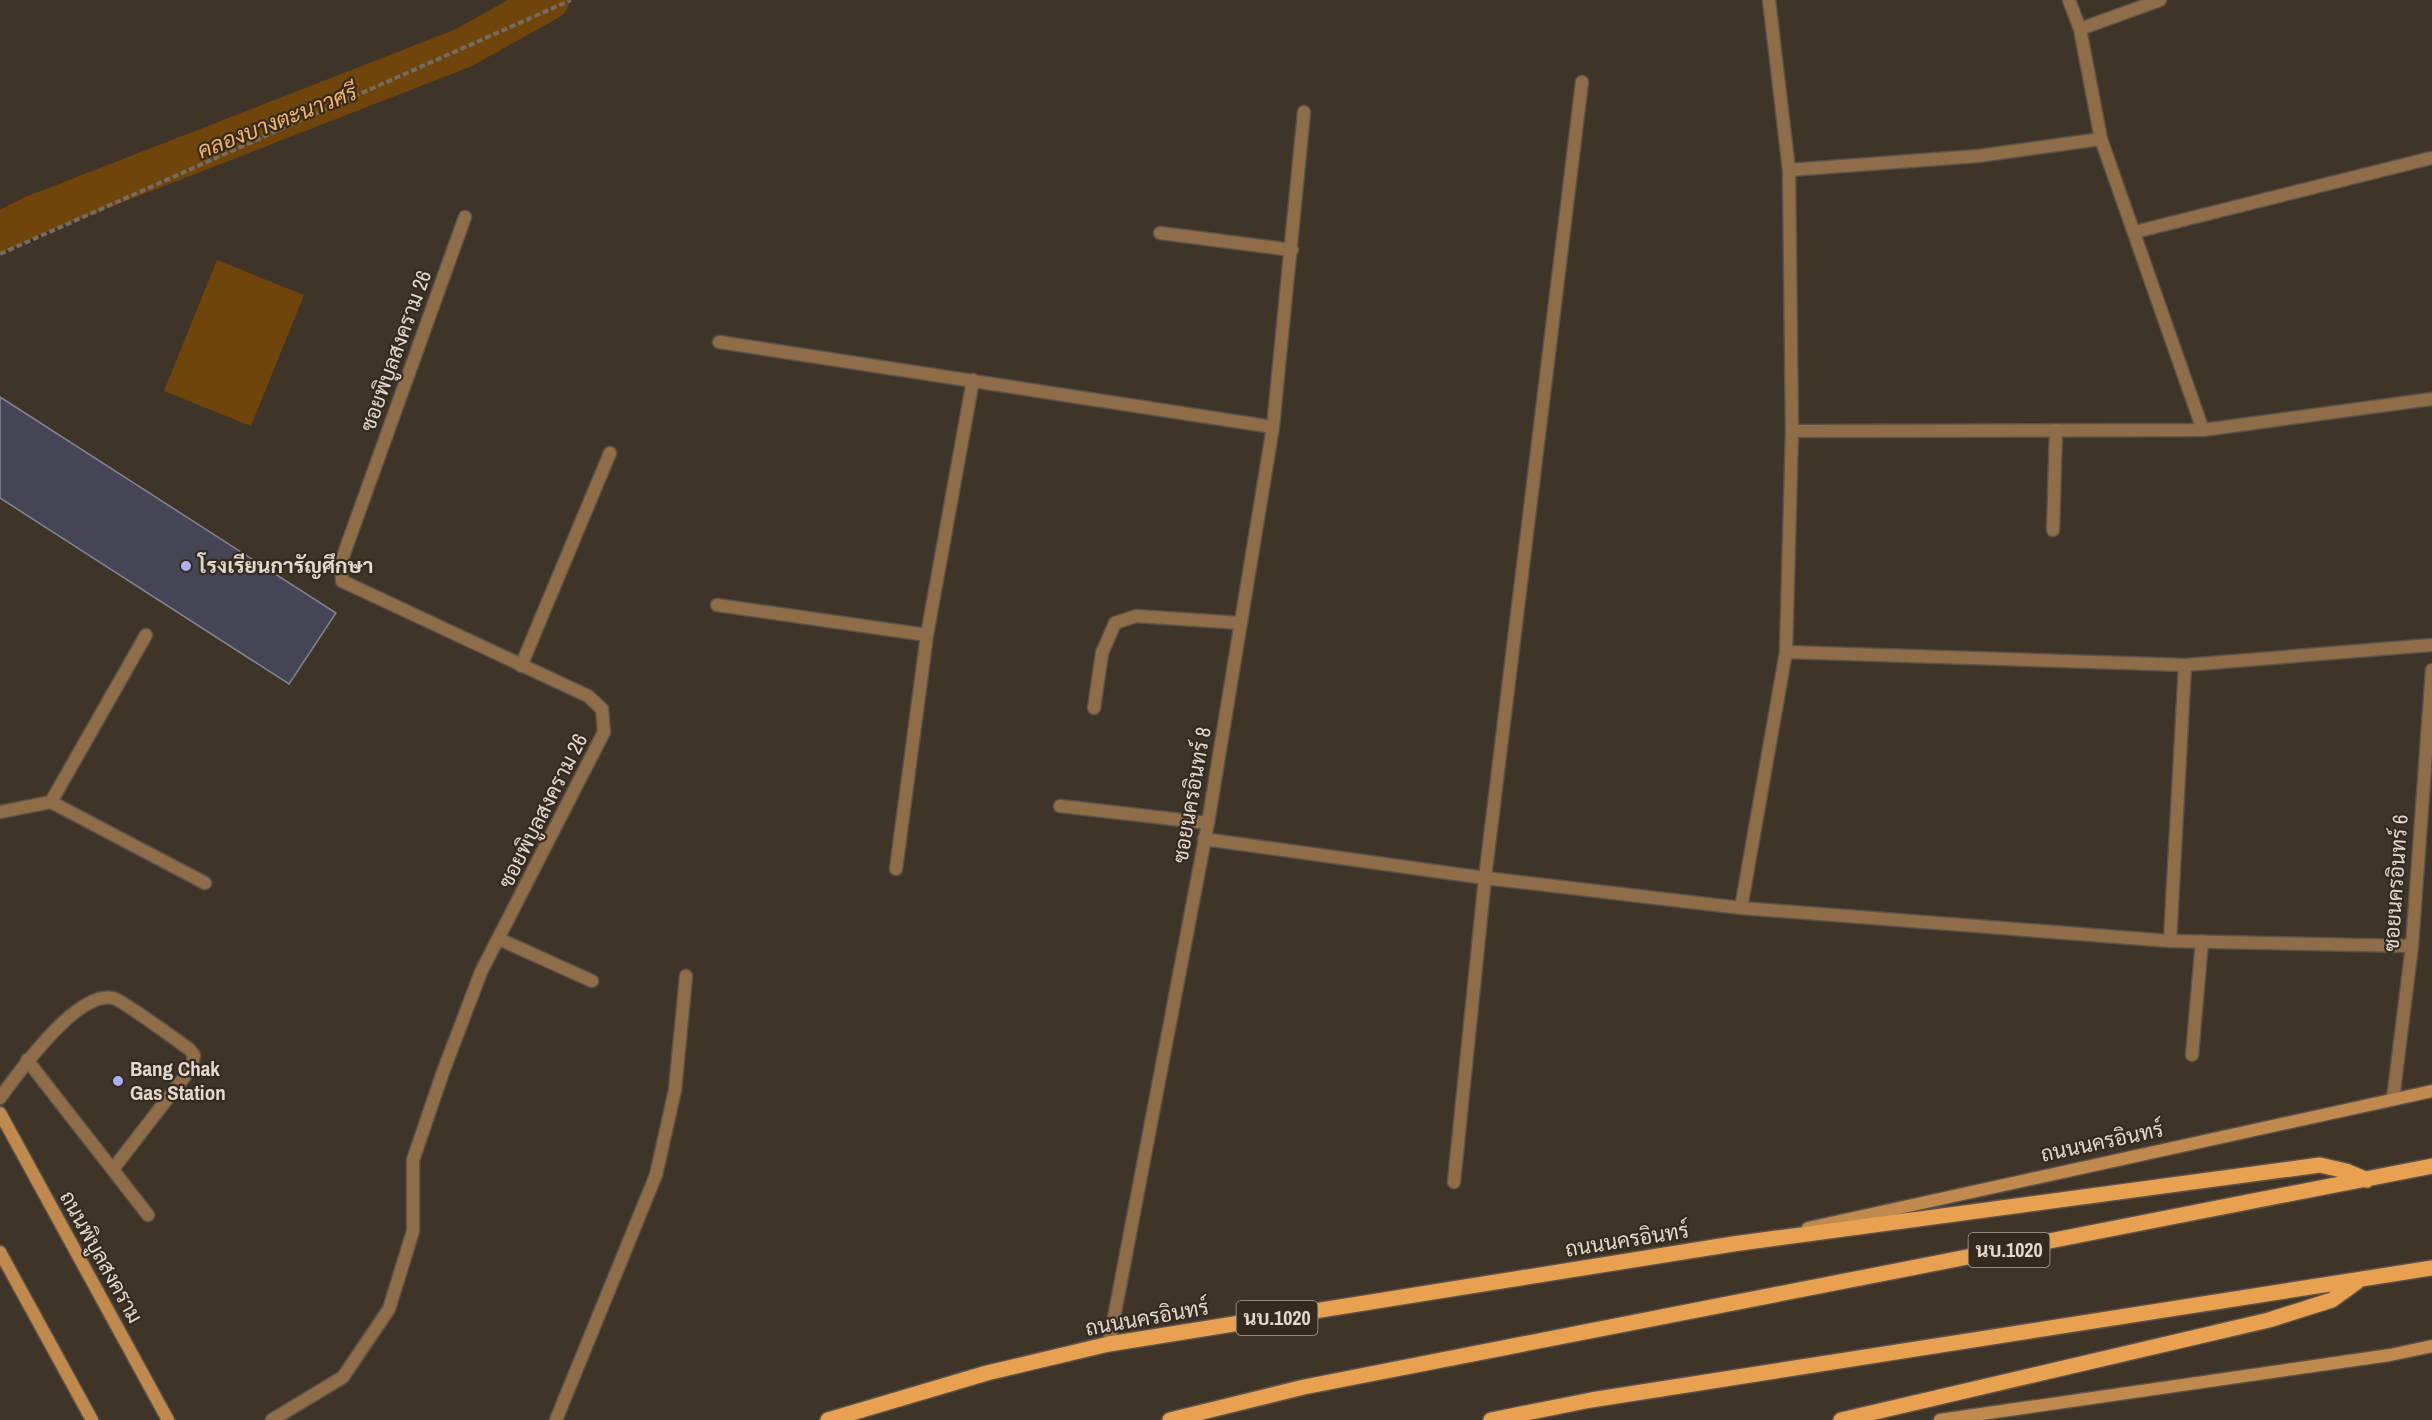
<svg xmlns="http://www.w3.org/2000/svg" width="2432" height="1420" font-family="'Archivo Narrow',Sarabun,sans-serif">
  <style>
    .water { fill: #6f450b }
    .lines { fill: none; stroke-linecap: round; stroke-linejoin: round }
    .canal { stroke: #6f450b; stroke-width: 40 }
    .building { fill: #454555; stroke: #838394; stroke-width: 1.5 }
    .lane-casing { stroke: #5c5247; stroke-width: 15 }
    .street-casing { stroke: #5c5247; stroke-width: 15 }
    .secondary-casing { stroke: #5c5247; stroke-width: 15 }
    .primary-casing { stroke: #5c5247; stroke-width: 18 }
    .path { stroke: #756c61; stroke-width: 4; stroke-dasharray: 6 3; stroke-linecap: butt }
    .lane { stroke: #8f6d49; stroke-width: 12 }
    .street { stroke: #8f6d49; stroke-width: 12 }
    .secondary { stroke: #c08a4f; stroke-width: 12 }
    .primary { stroke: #e7a151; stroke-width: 15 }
    .poi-dot { fill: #afaefa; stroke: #352a1e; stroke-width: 2 }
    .labels { text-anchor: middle; stroke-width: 4.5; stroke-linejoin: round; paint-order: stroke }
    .shield { fill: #352a1e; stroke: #ada59c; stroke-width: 1.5 }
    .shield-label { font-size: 20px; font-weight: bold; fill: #e1dad2 }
    .street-label { font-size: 21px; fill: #e1dad2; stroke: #352a1e }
    .poi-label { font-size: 21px; font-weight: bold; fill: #e1dad2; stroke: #352a1e; text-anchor: start }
    .water-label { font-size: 22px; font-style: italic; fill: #f6b46b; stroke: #352a1e }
  </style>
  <rect width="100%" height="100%" fill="#3f3428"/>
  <!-- water -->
  <path class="water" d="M217 260 304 295 251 426 164 391Z"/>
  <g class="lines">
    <!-- canal -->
    <path class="canal" d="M0 232 32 216 463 48 549 0"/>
  </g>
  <!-- building -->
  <path class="building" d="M0 397 336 613 289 684 0 498Z"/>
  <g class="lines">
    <!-- lane casing -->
    <g class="lane-casing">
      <path id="lane" d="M2053 530 2056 430
        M521 666 610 453
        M1094 708 1102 653 1115 623 1136 616 1241 623
        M51 802 205 883
        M1060 806 1208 823
        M0 812 51 802 146 635
        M2192 1055 2202 941
        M27 1060 148 1215
        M0 1098C19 1072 77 990 113 998 124 1001 176 1040 189 1049L194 1055 192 1067 113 1169
        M556 1420 656 1175 675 1090 686 976"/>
    </g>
    <!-- street casing -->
    <g class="street-casing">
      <path id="street" d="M2069 0 2080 29
        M2160 0 2080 29 2101 139 2203 430
        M1789 170 1978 156 2101 139
        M2135 232 2431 158
        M1160 233 1292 250
        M719 342 1273 427
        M1792 431 2203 430 2432 399
        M717 605 927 635
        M1786 652 2185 665 2432 645
        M1204 839 1485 878 1741 908 2170 941 2412 946
        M896 869 927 635 973 380
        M1741 908 1786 652 1792 431 1789 170 1769 0
        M499 939 592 981
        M2170 941 2185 665
        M2393 1099 2412 946 2432 670
        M1454 1182 1485 878 1582 82
        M1109 1344 1208 823 1273 427 1304 112
        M272 1420 343 1377 389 1309 413 1231V1160L443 1072 481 972 604 732 602 709 588 696 342 581 341 562 465 217"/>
    </g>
    <!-- secondary casing -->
    <g class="secondary-casing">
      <path id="secondary" d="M0 1113 168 1420
        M1808 1228 2432 1091
        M0 1252 92 1420
        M1940 1420 2390 1355 2432 1346"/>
    </g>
    <!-- primary casing -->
    <g class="primary-casing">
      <path id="primary" d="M828 1420 987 1373 1109 1344 1733 1244 2320 1165 2346 1171 2367 1180
        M1170 1420 1304 1387 2432 1166
        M1491 1420 1591 1400 2432 1268
        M1841 1420 2269 1320 2332 1300 2357 1282"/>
    </g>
    <!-- path -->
    <path class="path" d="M0 254 571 0"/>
    <!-- lane -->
    <use href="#lane" class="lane"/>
    <!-- street -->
    <use href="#street" class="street"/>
    <!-- secondary -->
    <use href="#secondary" class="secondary"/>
    <!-- primary -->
    <use href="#primary" class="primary"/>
  </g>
  <!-- markers -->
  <g class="poi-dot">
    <circle cx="186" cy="566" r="6"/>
    <circle cx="118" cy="1081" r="6"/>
  </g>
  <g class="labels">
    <!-- shield labels -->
    <g class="shield">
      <rect x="1968.5" y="1233" width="81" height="34" rx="4.5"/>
      <rect x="1236.5" y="1301" width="81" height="34" rx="4.5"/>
    </g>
    <g class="shield-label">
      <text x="2009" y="1257">นบ.1020</text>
      <text x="1277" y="1325">นบ.1020</text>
    </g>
    <!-- street labels -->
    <g class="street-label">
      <text transform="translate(396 351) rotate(-70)" y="7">ซอยพิบูลสงคราม 26</text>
      <text transform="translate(1192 795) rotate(-80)" y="7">ซอยนครอินทร์ 8</text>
      <text transform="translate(543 811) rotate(-63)" y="7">ซอยพิบูลสงคราม 26</text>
      <text transform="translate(2396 883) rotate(-86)" y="7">ซอยนครอินทร์ 6</text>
      <text transform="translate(2102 1142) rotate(-12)" y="7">ถนนนครอินทร์</text>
      <text transform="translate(1627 1240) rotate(-9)" y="7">ถนนนครอินทร์</text>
      <text transform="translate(101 1257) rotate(61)" y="7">ถนนพิบูลสงคราม</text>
      <text transform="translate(1147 1318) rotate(-10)" y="7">ถนนนครอินทร์</text>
    </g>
    <!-- poi labels -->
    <g class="poi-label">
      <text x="198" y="573">โรงเรียนการัญศึกษา</text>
      <text x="130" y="1076">Bang Chak<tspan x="130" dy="24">Gas Station</tspan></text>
    </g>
    <!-- water labels -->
    <g class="water-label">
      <text transform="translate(277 121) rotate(-21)" y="8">คลองบางตะนาวศรี</text>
    </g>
  </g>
</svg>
